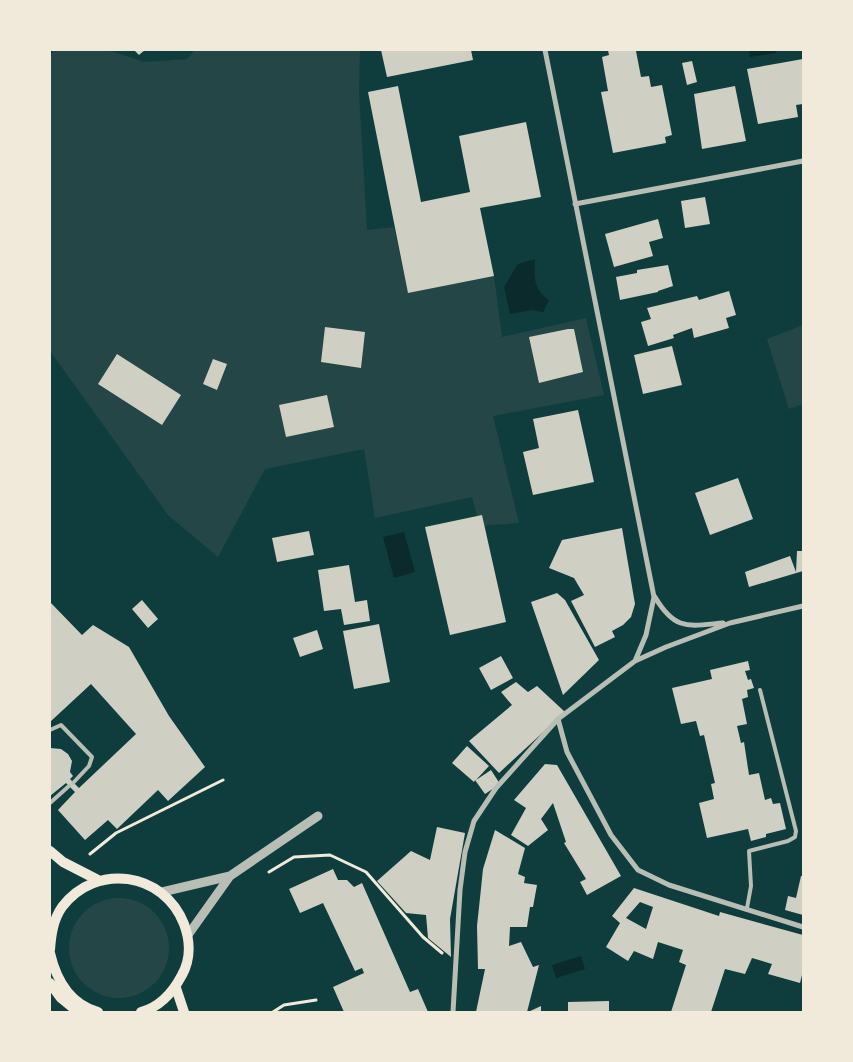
<svg xmlns="http://www.w3.org/2000/svg" width="853" height="1062" font-family="'Crimson Pro',serif">
  <style>
    .green { fill: #244646 }
    .water { fill: #0a2a2b }
    .building { fill: #cfcfc3; fill-rule: evenodd }
    .lines { fill: none; stroke-linecap: round; stroke-linejoin: round }
    .path { stroke: #f1e9da; stroke-width: 3 }
    .service { stroke: #b8beb3; stroke-width: 4 }
    .minor { stroke: #b8beb3; stroke-width: 5 }
    .tertiary { stroke: #b8beb3; stroke-width: 9 }
    .secondary { stroke: #f1e9da; stroke-width: 10 }
  </style>
  <rect width="100%" height="100%" fill="#0f3d3e"/>
  <!-- green -->
  <path class="green" d="M54 50H108L144 62 187 59 195 50H360L359 93 367 230 394 227 408 293 494 276 502 337 586 318 604 395 493 416 519 523 480 526 472 497 375 518 364 449 265 469 218 557 168 515 50 351V56Z
    M803 325V404L789 409 767 339Z
    M69 948a50 50 0 1 1 100 0a50 50 0 1 1-100 0Z"/>
  <!-- water -->
  <path class="water" d="M749 50H776V53L750 57Z
    M535 259C534 276 533 290 549 300L543 312 531 310 510 314 504 287 518 264Z
    M404 532 415 572 394 578 383 537Z
    M581 956 585 969 556 978 552 965Z"/>
  <!-- building -->
  <path class="building" d="M134 50H145L139 55Z
    M381 50H471L473 60 387 77Z
    M608 50 636 51 641 77 649 76 651 87 662 85 672 135 665 137 666 143 613 153 601 92 608 91 602 57 609 55Z
    M803 59V104L796 105 798 117 758 124 747 69Z
    M692 61 697 82 687 85 682 63Z
    M398 86 421 202 470 192 459 136 526 122 541 197 480 208 494 276 408 293 368 92Z
    M735 86 746 141 702 149 694 94Z
    M705 197 710 224 685 228 681 201Z
    M658 219 663 238 649 242 653 256 614 267 605 234Z
    M668 265 673 286 658 291V292L620 300 616 277 637 273V270Z
    M729 291 736 315 726 318 729 328 694 338 692 328 673 335 674 338 648 346 641 322 651 319 647 308 697 296 699 300Z
    M325 327 365 332 361 368 321 362Z
    M568 329H574L583 372 539 383 529 337Z
    M672 346 682 385 643 394 634 355Z
    M117 354 181 395 162 425 98 384Z
    M213 359 227 364 217 390 203 384Z
    M327 395 334 427 286 437 279 405Z
    M578 410 594 482 533 495 523 452 539 448 533 419Z
    M738 478 753 519 710 535 695 493Z
    M482 515 506 622 450 635 425 527Z
    M622 528 635 604 631 617 623 625 612 631 615 637 595 647 571 601 584 595 574 578 549 568 562 540Z
    M309 531 314 555 277 562 272 538Z
    M797 551H803V571L749 587 745 572 790 556 796 572Z
    M349 565 355 602 367 600 370 621 344 625 341 609 324 611 318 570Z
    M557 593 565 600 599 660 563 695 531 602Z
    M142 600 158 619 148 628 132 609Z
    M50 602 82 635 93 625 129 647 169 716 205 767 168 801 158 790 117 829 108 820 85 840 58 810 75 792 66 783 50 796V748L61 749 68 754 72 761 70 772 73 776 70 779 79 788 136 734 91 684 50 722Z
    M379 624 390 682 354 689 343 631Z
    M317 630 323 649 300 657 293 638Z
    M501 656 513 678 491 690 479 668Z
    M748 661 750 670 745 671 748 680 751 679 754 688 747 690 748 697 742 699 747 724 737 726 741 743 744 742 749 775 759 773 765 800 771 798 773 804 780 803 786 829 766 834V837L751 841 748 829 707 838 699 803 714 799 711 784 715 783 704 735 700 736 696 721 681 724 672 688 712 679 710 670Z
    M516 682 528 692 537 686 565 712 499 773 469 741 512 705 501 692Z
    M467 746 489 766 476 780 491 770 500 784 485 794 475 780 474 782 452 763Z
    M545 764 557 765 621 876 587 895 580 882 586 879 564 843 566 842 553 803 541 819 548 830 528 846 511 835 526 808 514 800Z
    M437 827 465 833 450 919 451 957 428 938 426 915 406 913 377 881 411 851 430 860Z
    M495 830 525 848 518 874 525 877 524 883 537 885 533 907H530L527 927H510L509 946 521 942 533 967 539 965 527 1012H476L485 969H478L477 926 480 898 483 869Z
    M333 869 338 880H347L354 887 362 883 410 992 418 989 428 1012H344L333 987 364 973 362 968 355 971 323 903 300 913 289 889Z
    M801 876H803V915L785 910 788 896 796 898Z
    M634 888 719 916 720 912 803 935V971L800 983 768 974 772 964 752 958 745 974 725 969 711 1012H671L686 965 679 962 683 950 658 942 653 959 634 951 628 961 606 947 620 923 612 916ZM640 902 653 907 646 929 626 918Z
    M609 1001V1012H568V1002Z
    M541 1006V1012H528Z"/>
  <g class="lines">
    <!-- path -->
    <path class="path" d="M90 854 116 833 223 780
      M269 872 294 857 330 855 366 872 423 937 442 953
      M273 1012 284 1005 316 1000"/>
    <!-- service -->
    <path class="service" d="M50 730 61 725 92 757 89 766 73 783
      M50 803 69 786
      M747 908 751 886 749 851 788 841 795 837 796 831 760 690"/>
    <!-- minor -->
    <path class="minor" d="M545 50 654 597 646 635 635 661
      M575 204 803 161
      M655 597C675 631 688 626 723 623
      M558 719 567 752 611 835 638 870 669 885 803 927
      M453 1012 460 890 465 852 474 821 496 788 558 719 635 661 666 647 730 623 803 606"/>
    <!-- tertiary -->
    <path class="tertiary" d="M162 892 230 876 318 816
      M188 935 230 876"/>
    <!-- secondary -->
    <path class="secondary" d="M50 851 63 862 98 880
      M50 950C51 935 53 920 62 907 96 862 164 872 184 924 190 940 191 959 182 975 173 992 160 1007 141 1012
      M50 953C56 979 70 1004 98 1012
      M50 983 61 998 78 1012
      M176 988 184 1012"/>
  </g>
  <!-- border -->
  <rect width="853" height="1062" fill="none" stroke="#f1e9da" stroke-width="102"/>
</svg>
